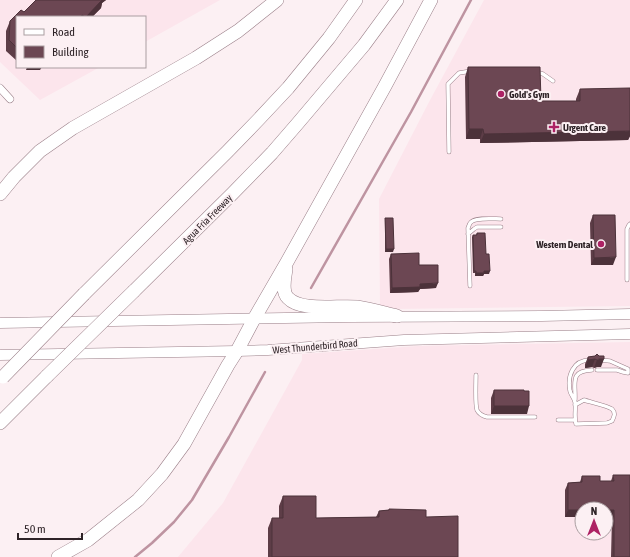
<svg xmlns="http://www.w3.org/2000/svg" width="630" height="557" font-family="'Asap Condensed',sans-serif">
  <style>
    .built { fill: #fce5ec; fill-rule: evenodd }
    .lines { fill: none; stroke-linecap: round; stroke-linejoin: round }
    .stream { stroke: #be94a1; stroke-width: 2.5 }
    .lane-casing { stroke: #9a7f88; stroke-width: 4.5 }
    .street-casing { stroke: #9a7f88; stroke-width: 8 }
    .secondary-casing { stroke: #9a7f88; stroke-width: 11 }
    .highway-casing { stroke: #9a7f88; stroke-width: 14 }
    .lane { stroke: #fff; stroke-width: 3.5 }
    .street { stroke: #fff; stroke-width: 7 }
    .secondary { stroke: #fff; stroke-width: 10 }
    .highway { stroke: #fff; stroke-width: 13 }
    .highway-bridge-casing { stroke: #9a7f88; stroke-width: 14; stroke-linecap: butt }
    .highway-bridge { stroke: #fff; stroke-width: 13 }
    .wall { fill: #5d3d47 }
    .shaded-wall { fill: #4c323a }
    .building { fill: #6c4753; stroke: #4c323a }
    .poi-dot { fill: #ad2264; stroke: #fcf0f3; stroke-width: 1.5 }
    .labels { text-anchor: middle; stroke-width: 4; stroke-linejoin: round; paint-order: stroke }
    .poi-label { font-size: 10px; font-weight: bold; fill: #2e2327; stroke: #fcf0f3; text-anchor: start }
    .street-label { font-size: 10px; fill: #2e2327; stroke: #fcf0f3 }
  </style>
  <rect width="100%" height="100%" fill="#fcf0f3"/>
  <!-- built -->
  <path class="built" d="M0 0H220L145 42V17H17V67H100L40 100 0 62Z
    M484 0H630V306L394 309 380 305 379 199 429 102Z
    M630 342V557H178L223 503 302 360V354L418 346ZM582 509H606V533H582Z"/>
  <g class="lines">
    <!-- stream -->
    <path class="stream" d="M311 288 411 112 471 0
      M135 557 152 543 174 522 192 500 229 437 265 372"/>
    <!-- lane casing -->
    <g class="lane-casing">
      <path id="lane" d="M536 72 543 74 553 81
        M449 152 448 84 459 73 471 71
        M468 234 474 229 477 227H501
        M627 280V229L629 225 630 224
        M470 286 468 228C469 226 469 224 471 222 476 217 494 219 501 219
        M600 360 610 361 628 369V373
        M597 370H617L623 372 628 373
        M476 375C476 382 475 405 477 410 479 414 483 416 487 417H535
        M575 400C576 383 569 371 592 370
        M575 405 584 400C590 402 608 406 612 409 616 413 614 417 612 421L607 423 576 424C574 417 576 410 575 402 574 398 571 395 570 391 567 376 573 360 590 360
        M558 420H575"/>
    </g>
    <!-- street casing -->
    <g class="street-casing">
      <path id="street" d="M0 88 10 99"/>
    </g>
    <!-- secondary casing -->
    <g class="secondary-casing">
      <path id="secondary" d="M0 323 348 317 542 316 630 314
        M0 355 237 351 268 350 404 340 630 334"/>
    </g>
    <!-- highway casing -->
    <g class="highway-casing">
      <path id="highway" d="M0 194 14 177 40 151 73 128 196 58 238 31 277 0
        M286 269C285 278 281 291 288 298 301 312 339 305 357 307 370 309 384 313 397 316
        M134 291 232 194 272 153 298 123 364 45 397 0
        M84 294 227 152 259 119 288 88 329 38 356 0
        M0 423 47 376
        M58 557 88 540 138 500 162 474 184 444 228 365 237 351 254 319 287 262 385 86 431 0"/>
    </g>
    <!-- lane -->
    <use href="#lane" class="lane"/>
    <!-- street -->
    <use href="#street" class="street"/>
    <!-- secondary -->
    <use href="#secondary" class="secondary"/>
    <!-- highway -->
    <use href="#highway" class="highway"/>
    <!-- highway-bridge casing -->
    <g class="highway-bridge-casing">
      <path id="highway-bridge" d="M47 376 134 291
        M3 377 84 294"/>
    </g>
    <!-- highway-bridge -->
    <use href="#highway-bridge" class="highway-bridge"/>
  </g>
  <!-- wall -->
  <path class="wall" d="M36 0H106L102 3 101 8 92 17H17V61L6 51V31L10 21 21 10 24 12Z
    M468 67 541 101H576V99L580 89 630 136 628 140 480 143V139H466L465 77Z
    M593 215 613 265H591L590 223Z
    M385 218 393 252H385Z
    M477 233 486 254 489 274H484L483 276H475V273H473L472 237 473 235H476Z
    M391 254 419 265 436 288 420 289 418 292 390 293 389 259Z
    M595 356 601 367H597L594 368 592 367 585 368V364L588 357Z
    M494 390 527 414H491V398Z
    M613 475 630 557H611L612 517H606V509H582V517H565V490L568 483 580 482 582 476 600 481H611Z
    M283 496 316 518 376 517 379 511 389 510V509L426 517 458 557H268V528L272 518H279V506Z"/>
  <!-- shaded-wall -->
  <path class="shaded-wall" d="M101 0H106L102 3 101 8 92 17H86Z
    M27 67H42L40 70H26Z
    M469 129H483L480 139H466Z
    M630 131V136L628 140 480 143 484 134Z
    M386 249H394L393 252H385Z
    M616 257 613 265H591L594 258Z
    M484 271H490L489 274H484L483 276H475L476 273Z
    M438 283 436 288 420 289 418 292 390 293 392 288 420 284Z
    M595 359 592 367 585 368 588 360Z
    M599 359H604L601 367H597L594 368 597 360Z
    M494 406H529L527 414H491Z
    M568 510H582V517H565Z
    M606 510H614L612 517H606Z"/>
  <!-- building -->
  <path class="building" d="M36 0H102L86 17H85L82 15 81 17H17V48L9 40 10 21 21 10 24 12Z
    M468 67H540L541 101H580V89L630 88V131L484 134 483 129H469Z
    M593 215H615L616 257 594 258Z
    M385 218H393L394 249H386Z
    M477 233H485L486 254H489L490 271H484V273H476V271H474L473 235H477Z
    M419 253V265H438V283L420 284V287L392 288 391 254Z
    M597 354 599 356H604V359H599L597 360 595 359 588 360V357L595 356Z
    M494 390H524V391H529V406H494Z
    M613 475H630V557H614V510H606V509H582V510H568V483L582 482V476H600V481H614Z
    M283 496H316V518L379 517V511L389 510V509L426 510V517L458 516V557H272V518H283Z"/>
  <!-- markers -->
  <g class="poi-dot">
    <circle cx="501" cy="94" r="4"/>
    <path d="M552 121h4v4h4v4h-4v4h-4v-4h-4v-4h4z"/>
    <circle cx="601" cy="244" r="4"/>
  </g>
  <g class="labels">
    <!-- poi labels -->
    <g class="poi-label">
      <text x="509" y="98">Gold's Gym</text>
      <text x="563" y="131">Urgent Care</text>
      <text x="593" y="248" text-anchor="end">Western Dental</text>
    </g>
    <!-- street labels -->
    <g class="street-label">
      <text transform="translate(207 219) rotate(-45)" y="4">Agua Fria Freeway</text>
      <text transform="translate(315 346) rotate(-5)" y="4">West Thunderbird Road</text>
    </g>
  </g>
  <!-- legend -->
  <rect x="16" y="16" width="130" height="52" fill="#fcf0f3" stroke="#aa9ea1"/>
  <rect x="24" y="29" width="20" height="6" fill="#ffffff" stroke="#aa9ea1"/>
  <text x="52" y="36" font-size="12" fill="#2e2327">Road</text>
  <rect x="24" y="46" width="20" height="12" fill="#6c4753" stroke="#aa9ea1"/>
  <text x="52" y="56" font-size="12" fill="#2e2327">Building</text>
  <!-- north arrow -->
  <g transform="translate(594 521)"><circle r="19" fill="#fcf0f3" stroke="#aa9ea1"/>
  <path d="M0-3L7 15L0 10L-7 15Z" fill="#ad2264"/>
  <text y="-6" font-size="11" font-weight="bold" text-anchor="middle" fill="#2e2327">N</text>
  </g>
  <!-- scale -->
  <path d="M18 533v6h64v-6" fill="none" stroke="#2e2327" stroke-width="2"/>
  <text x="24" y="533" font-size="12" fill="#2e2327" stroke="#fcf0f3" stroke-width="3" paint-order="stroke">50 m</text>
</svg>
